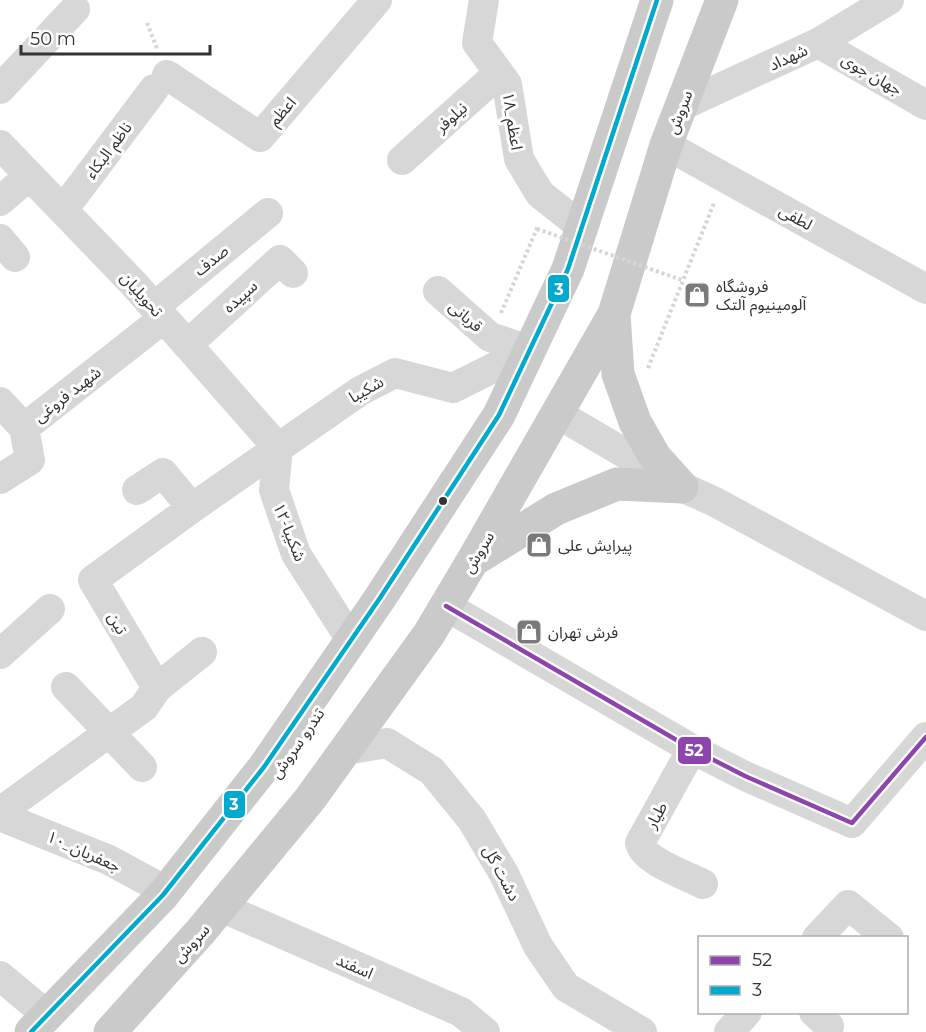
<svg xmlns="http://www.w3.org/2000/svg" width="926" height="1032" font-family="Montserrat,'Noto Sans Arabic',sans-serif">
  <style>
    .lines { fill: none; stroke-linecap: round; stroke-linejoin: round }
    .path { stroke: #d5d5d5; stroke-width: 4; stroke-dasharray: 3 3; stroke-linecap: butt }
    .minor { stroke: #d7d7d7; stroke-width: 30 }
    .major { stroke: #cacaca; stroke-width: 33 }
    .path-bridge { stroke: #d5d5d5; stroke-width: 4; stroke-dasharray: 3 3; stroke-linecap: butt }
    .bus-1-casing { stroke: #fff; stroke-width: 9 }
    .bus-2-casing { stroke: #fff; stroke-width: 9 }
    .bus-1 { stroke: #8e44ad; stroke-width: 4.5 }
    .bus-2 { stroke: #00a9ce; stroke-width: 4.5 }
    .bus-dot { fill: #333; stroke: #fff; stroke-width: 2 }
    .labels { text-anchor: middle; stroke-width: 6; stroke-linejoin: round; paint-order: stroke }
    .street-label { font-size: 16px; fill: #333; stroke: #fff }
    .poi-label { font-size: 16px; fill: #333; stroke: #fff; text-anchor: start }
    .line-badge { stroke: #fff; stroke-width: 2 }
    .badge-label { font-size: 16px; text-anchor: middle; font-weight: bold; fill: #fff }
  </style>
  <rect width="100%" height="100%" fill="#fff"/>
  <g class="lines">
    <!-- path -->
    <path class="path" d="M147 23 158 51
      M501 313 538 226
      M648 368 714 203"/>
    <!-- minor -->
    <path class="minor" d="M484 0 477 43 507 84 519 159 540 194 582 227
      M818 43 926 105
      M167 75 260 137 377 0
      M0 89 75 9
      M681 106 818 43 889 0
      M0 145 134 284 278 448
      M666 145 926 289
      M402 160 499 73
      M0 201 29 176
      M63 210 154 89
      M0 239 15 257
      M438 291 490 337 529 350
      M154 307 268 213
      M187 345 280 260 293 273
      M0 402 24 428
      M558 414 682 487 715 502 926 616
      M278 448 274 490 296 554 351 640
      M0 479 30 460 24 428 164 318
      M137 490 163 473 192 508
      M446 606 692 749 745 776 852 823 926 737
      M0 654 50 609
      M66 687 142 767
      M157 688 202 652
      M692 749 640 843C644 861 687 876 703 884
      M346 750 387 743 432 771 472 820 504 874 538 946 566 987 642 1032
      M0 812 144 707 157 688 93 580 192 508 360 391 395 373 453 388 529 350
      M0 816 109 860 166 891
      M221 907 461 1012 485 1032
      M817 938 848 905 889 938
      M0 976 48 1016
      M814 1012 829 1026
      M729 1032 747 1012"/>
    <!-- major -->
    <path class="major" d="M614 314 618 374 635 422 655 457 682 487
      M477 558 556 509 617 484 682 487
      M31 1032 163 895 264 767 380 598 499 415 568 269 657 0
      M110 1032 201 931 310 799 429 634 473 560 614 314 666 145 722 0"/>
    <!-- path-bridge -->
    <path class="path-bridge" d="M537 229 682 280"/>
    <!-- bus-1 casing -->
    <g class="bus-1-casing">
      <path id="bus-1" d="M446 606 692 749 745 776 852 823 926 737"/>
    </g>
    <!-- bus-2 casing -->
    <g class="bus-2-casing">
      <path id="bus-2" d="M31 1032 163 895 264 767 380 598 499 415 568 269 657 0"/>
    </g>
    <!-- bus-1 -->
    <use href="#bus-1" class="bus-1"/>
    <!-- bus-2 -->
    <use href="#bus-2" class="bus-2"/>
  </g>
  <!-- icons -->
  <defs>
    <g id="shop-square" transform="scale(1.35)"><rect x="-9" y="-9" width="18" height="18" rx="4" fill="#7a7a7a" stroke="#fff"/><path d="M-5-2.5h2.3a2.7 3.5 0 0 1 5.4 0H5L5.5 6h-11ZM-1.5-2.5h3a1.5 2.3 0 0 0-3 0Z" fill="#fff"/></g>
  </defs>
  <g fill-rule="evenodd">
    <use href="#shop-square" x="697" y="295"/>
    <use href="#shop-square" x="539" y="545"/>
    <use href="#shop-square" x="529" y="632"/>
  </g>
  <!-- markers -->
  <circle class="bus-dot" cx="443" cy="501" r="5"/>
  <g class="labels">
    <!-- street labels -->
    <g class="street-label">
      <text transform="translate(788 57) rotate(-25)" y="6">شهداد</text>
      <text transform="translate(872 74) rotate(30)" y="6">جهان جوی</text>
      <text transform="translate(282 111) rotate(-49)" y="6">اعظم</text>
      <text transform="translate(679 112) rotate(-69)" y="6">سروش</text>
      <text transform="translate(451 117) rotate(-42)" y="6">نیلوفر</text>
      <text transform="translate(513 121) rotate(81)" y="6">۱۸_اعظم</text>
      <text transform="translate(108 150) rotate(-53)" y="6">ناظم البکاء</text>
      <text transform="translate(796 217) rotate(29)" y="6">لطفی</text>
      <text transform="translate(211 260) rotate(-39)" y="6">صدف</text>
      <text transform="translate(142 294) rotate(48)" y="6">تحویلیان</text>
      <text transform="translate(240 296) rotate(-42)" y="6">سپیده</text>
      <text transform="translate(466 316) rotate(41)" y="6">قربانی</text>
      <text transform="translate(366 389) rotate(-30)" y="6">شکیبا</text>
      <text transform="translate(67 394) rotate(-38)" y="6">شهید فروغی</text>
      <text transform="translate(290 532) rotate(68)" y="6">۱۲-شکیبا</text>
      <text transform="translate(478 552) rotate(-59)" y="6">سروش</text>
      <text transform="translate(118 623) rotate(60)" y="6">تین</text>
      <text transform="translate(297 743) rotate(-55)" y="6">تندرو سروش</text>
      <text transform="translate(656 815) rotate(-61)" y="6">طیار</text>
      <text transform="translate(84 851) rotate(24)" y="6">۱۰_جعفریان</text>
      <text transform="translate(502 873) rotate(62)" y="6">دشت گل</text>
      <text transform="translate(191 943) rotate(-48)" y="6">سروش</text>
      <text transform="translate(355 966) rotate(24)" y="6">اسفند</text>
    </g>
    <!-- poi labels -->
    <g class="poi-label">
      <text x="716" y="292">فروشگاه<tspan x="716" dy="18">آلومینیوم آلتک</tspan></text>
      <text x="558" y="551">پیرایش علی</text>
      <text x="548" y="638">فرش تهران</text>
    </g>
  </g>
  <g class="line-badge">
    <rect x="547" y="274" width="23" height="29" rx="6" fill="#00a9ce"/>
    <rect x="677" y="736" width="35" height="29" rx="6" fill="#8e44ad"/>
    <rect x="223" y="790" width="23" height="29" rx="6" fill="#00a9ce"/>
  </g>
  <g class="badge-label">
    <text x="559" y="295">3</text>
    <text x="694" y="756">52</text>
    <text x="234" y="810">3</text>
  </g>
  <!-- legend -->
  <rect x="698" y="936" width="210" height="78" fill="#ffffff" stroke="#adadad" stroke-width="1.5"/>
  <rect x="710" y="956" width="30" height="9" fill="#8e44ad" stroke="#adadad" stroke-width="1.5"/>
  <text x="752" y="966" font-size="18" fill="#333333">52</text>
  <rect x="710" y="986" width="30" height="9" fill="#00a9ce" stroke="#adadad" stroke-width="1.5"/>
  <text x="752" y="996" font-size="18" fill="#333333">3</text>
  <!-- scale -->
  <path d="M21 45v9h189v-9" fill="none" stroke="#333333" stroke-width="3"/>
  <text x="30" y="45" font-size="18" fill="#333333" stroke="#ffffff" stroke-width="4.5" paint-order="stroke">50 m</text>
</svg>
